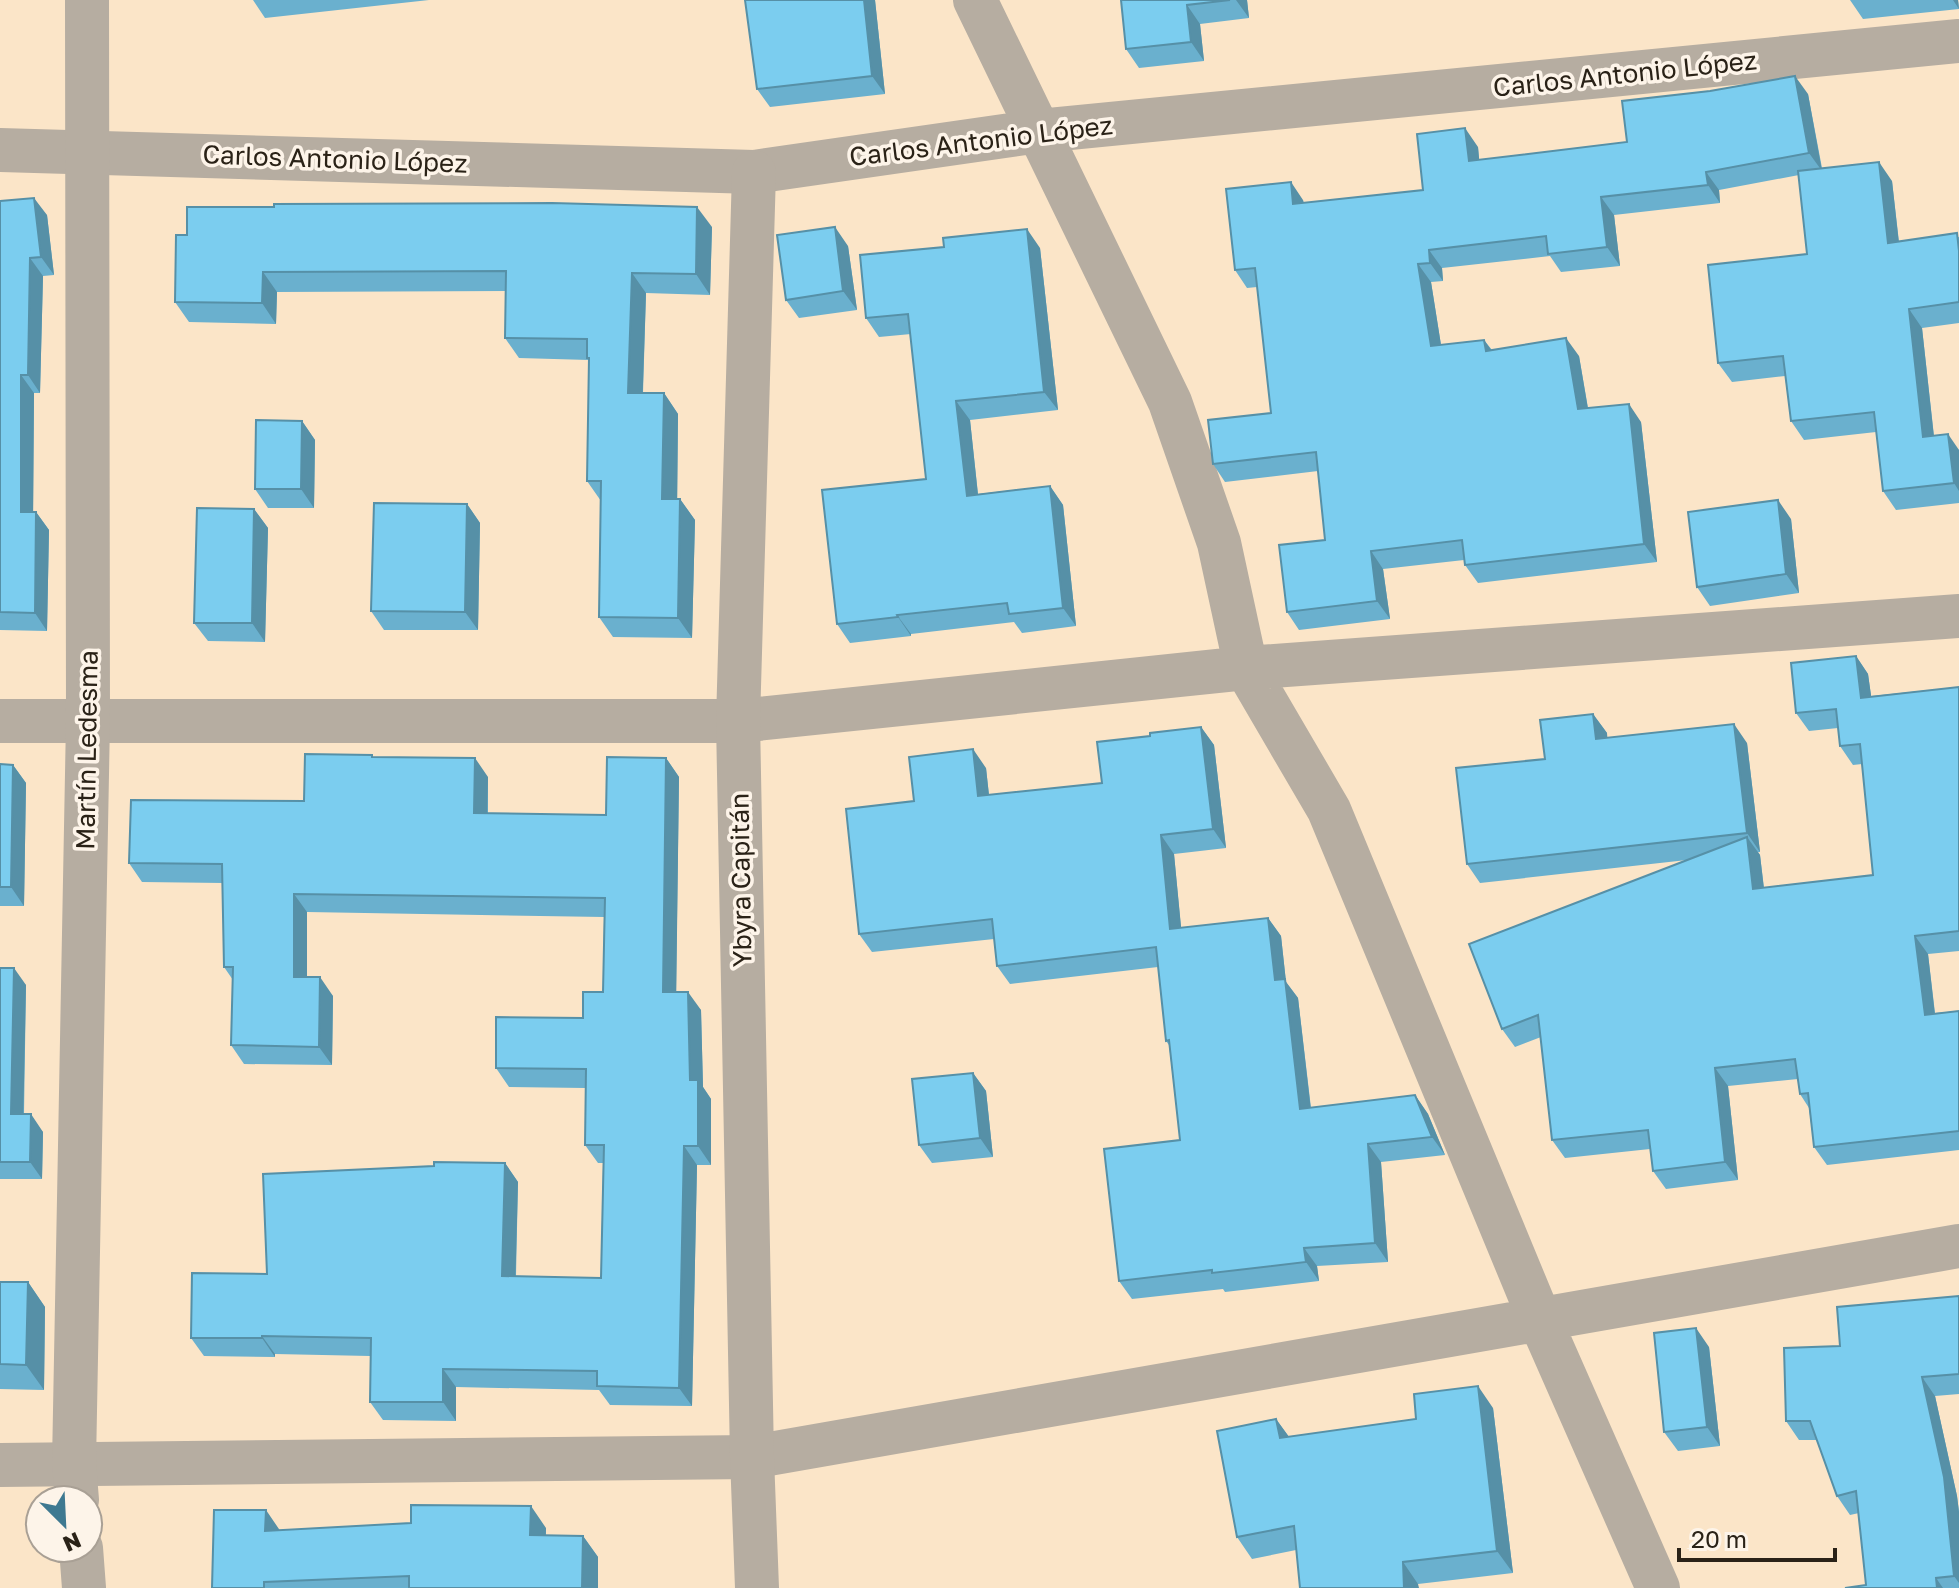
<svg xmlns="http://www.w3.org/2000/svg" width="1959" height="1588" font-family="'Golos Text',sans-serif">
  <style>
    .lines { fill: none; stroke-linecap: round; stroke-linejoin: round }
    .minor { stroke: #b6ada1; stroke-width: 44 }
    .tertiary { stroke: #b6ada1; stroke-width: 44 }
    .wall { fill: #6ab0ce }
    .shaded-wall { fill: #5690a7 }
    .building { fill: #7bcdef; stroke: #5690a7; stroke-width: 2 }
    .labels { text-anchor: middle; stroke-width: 7; stroke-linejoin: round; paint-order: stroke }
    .street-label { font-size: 26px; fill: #2a2217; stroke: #fdf4e9 }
  </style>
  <rect width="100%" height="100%" fill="#fbe5c8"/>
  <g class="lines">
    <!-- minor -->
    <path class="minor" d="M975 0 1170 402 1219 543 1246 668 1329 810 1540 1320 1658 1588
      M0 150 754 172 1039 131 1959 41
      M0 721H738L1246 668 1959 616
      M0 1465 752 1457 1959 1246"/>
    <!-- tertiary -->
    <path class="tertiary" d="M754 172 738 721 752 1457 757 1588
      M77 1500 74 1464 88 721 87 0
      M81 1548 84 1588"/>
  </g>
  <!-- wall -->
  <path class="wall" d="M253 0H429L265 18Z
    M745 0H875L885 94 770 107 757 89Z
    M1121 0H1247L1249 18 1200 24 1204 61 1139 68 1126 49Z
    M1850 0H1958L1959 9 1863 19Z
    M1808 94 1822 168 1892 181 1899 242 1959 237V323L1922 328 1934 436 1959 450V503L1896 510 1883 491 1876 432 1804 440 1791 421 1785 376 1732 382 1718 363 1807 254 1799 175 1719 190 1720 203 1614 215 1620 266 1561 272 1550 256 1442 268 1443 281 1431 282 1441 345 1484 340 1492 350 1579 356 1588 408 1641 422 1657 562 1478 583 1465 565 1464 560 1383 569 1390 619 1299 630 1287 612 1325 540 1318 471 1225 482 1213 464 1271 413 1257 287 1247 288 1235 270 1303 200 1304 203 1423 190 1478 147 1479 160 1627 142Z
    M0 201 47 215 54 275 43 276 40 393H34L33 512H36L49 530 47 631 0 630Z
    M712 227 710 295 646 293 643 393H664L678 414 677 499H680L695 520 692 638 613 637 599 617 601 501 587 481 589 360 519 358 505 338 506 291 277 292 276 324 189 322 175 302 176 235Z
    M848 246 857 310 799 318 786 300Z
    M1040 248 1058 410 970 420 978 494 1050 486 1063 505 1076 626 1022 633 1014 622 911 634V636L850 643 837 624 926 479 911 334 879 337 866 318Z
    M302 421 315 440 314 508H268L255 489Z
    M467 504 480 523 478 630H384L371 611Z
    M254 509 268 528 265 642 208 641 194 623Z
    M1791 519 1799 593 1710 606 1697 587Z
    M1856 656 1868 674 1871 696 1959 687V951L1928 954 1935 1013 1959 1011V1150L1827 1165 1814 1147 1809 1108 1800 1094 1798 1079 1728 1086 1738 1180 1666 1189 1653 1171 1650 1149 1565 1158 1552 1140 1541 1037 1515 1047 1502 1029 1687 860 1480 883 1467 864 1545 759 1593 714 1607 733V738L1747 743 1760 852H1758L1760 855 1764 888 1873 875 1862 764 1853 765 1840 746 1838 728 1809 731 1796 713Z
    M1201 727 1214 745 1226 848 1174 854 1181 928 1268 918 1281 936 1286 982 1298 998 1311 1108 1415 1095 1428 1114 1445 1155 1381 1162 1388 1262 1317 1266 1319 1281 1225 1292 1223 1289 1132 1299 1119 1281 1180 1140 1169 1045 1166 1041 1158 967 1010 984 997 966 994 939 872 952 859 934 914 801 986 768 989 795 1102 783 1150 736Z
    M374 757 488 777V813L606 815 666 758 679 777 676 992 701 1010 703 1087 711 1099V1165H697L692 1406 610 1405 599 1390 456 1387V1421L383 1420 370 1402V1356L275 1354V1357L204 1356 191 1338 267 1274 505 1163 518 1182 516 1276 601 1278 603 1163H598L585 1145V1088L509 1087 496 1068 583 1018 603 992 604 917 307 912V977L333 996 332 1065 244 1064 231 1045 233 980 224 967 223 883 142 882 129 863 304 801Z
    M0 764 13 765 26 783 24 906H0Z
    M0 968 26 985 24 1114 43 1132 42 1179H0Z
    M973 1073 986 1091 993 1157 932 1163 919 1145Z
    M0 1282H28L45 1307 44 1390 0 1389Z
    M1959 1296V1394L1935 1396 1957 1496 1959 1512V1588H1845L1866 1585 1859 1513 1850 1515 1837 1496 1817 1440H1799L1786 1421 1840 1346Z
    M1709 1347 1720 1446 1678 1451 1664 1432Z
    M1493 1408 1513 1573 1418 1584 1296 1550 1252 1559 1237 1537 1276 1419 1289 1437Z
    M546 1528V1535L583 1536 598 1557V1588H212L280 1530Z"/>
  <!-- shaded-wall -->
  <path class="shaded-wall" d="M864 0H875L885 94 872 76Z
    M1236 0H1247L1249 18Z
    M1953 0H1958L1959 9Z
    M1187 5 1200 24 1204 61 1191 42Z
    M1795 76 1808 94 1822 171 1809 153Z
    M1465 128 1478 147 1481 179 1469 161Z
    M1879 162 1892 181 1901 262 1888 243Z
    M1706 172 1719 190 1720 203 1708 185Z
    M1291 182 1303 200 1306 222 1293 204Z
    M1601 197 1614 215 1620 266 1607 247Z
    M34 198 47 215 54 275 41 257Z
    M697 207 712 227 710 295 696 274Z
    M835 227 848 246 857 310 843 291Z
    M1027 229 1040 248 1058 410 1044 392Z
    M1429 250 1442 268 1443 281 1430 263Z
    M30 258 43 276 40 393 28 375Z
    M1418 264 1431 282 1444 364 1431 346Z
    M263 272 277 292 276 324 262 303Z
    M632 273 646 293 642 414 628 393Z
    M1909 309 1922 328 1936 456 1923 437Z
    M1566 338 1579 356 1591 427 1578 409Z
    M1484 340 1497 358 1486 351Z
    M21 375 34 393 33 530 21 512Z
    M664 393 678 414 677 520 662 499Z
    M956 401 970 420 980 514 967 496Z
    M1629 404 1641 422 1657 562 1644 544Z
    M302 421 315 440 314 508 301 489Z
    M1948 434 1959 450V491L1954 483Z
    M1050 486 1063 505 1076 626 1063 608Z
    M680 499 695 520 692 638 678 618Z
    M1778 500 1791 519 1799 593 1786 574Z
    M467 504 480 523 478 630 465 612Z
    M254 509 268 528 265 642 252 623Z
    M36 512 49 530 47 631 35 613Z
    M1371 551 1383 569 1390 619 1377 601Z
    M897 615 911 634V636L898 617Z
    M1856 656 1868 674 1874 716 1861 698Z
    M1593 714 1607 733 1609 758 1596 739Z
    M1734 724 1747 743 1760 852 1747 833Z
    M1201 727 1214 745 1226 848 1213 829Z
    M973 749 986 768 991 814 978 796Z
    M475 758 488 777 487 831 474 813Z
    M666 758 679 777 676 1011 663 992Z
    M13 765 26 783 24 906 11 887Z
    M1161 835 1174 854 1183 947 1170 929Z
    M1747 837 1760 855 1766 907 1753 889Z
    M294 894 307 912V996L294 977Z
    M1268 918 1281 936 1286 982 1298 998 1313 1128 1300 1109 1275 980Z
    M1915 936 1928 954 1937 1033 1925 1015Z
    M14 968 26 985 23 1131 11 1114Z
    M320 977 333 996 332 1065 319 1047Z
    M688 992 701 1010 703 1087 711 1099V1165L698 1146 690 1080Z
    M1715 1068 1728 1086 1738 1180 1725 1162Z
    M973 1073 986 1091 993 1157 980 1138Z
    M1415 1095 1428 1114 1445 1155 1432 1137Z
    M31 1114 43 1132 42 1179 30 1162Z
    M1368 1144 1381 1162 1388 1262 1375 1243Z
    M684 1146 697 1165 692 1406 679 1388Z
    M505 1163 518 1182 515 1295 502 1276Z
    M1304 1248 1317 1266 1319 1281 1306 1262Z
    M28 1282 45 1307 44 1390 26 1365Z
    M1696 1328 1709 1347 1720 1446 1707 1427Z
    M262 1336 275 1354V1357L262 1338Z
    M443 1369 456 1387V1421L443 1402Z
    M1922 1377 1935 1396 1957 1496 1959 1512V1583L1954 1576Z
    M1478 1386 1493 1408 1513 1573 1497 1551Z
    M1276 1419 1292 1441 1280 1438Z
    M531 1506 546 1528 545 1556 530 1535Z
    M266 1510 281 1532 265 1531Z
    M583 1536 598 1557V1588H582Z
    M1403 1562 1418 1584 1419 1588H1404Z
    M1936 1578 1943 1588H1937Z"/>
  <!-- building -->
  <path class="building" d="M745 0H864L872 76 757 89Z
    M1121 0H1230L1187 5 1191 42 1126 49Z
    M1795 76 1809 153 1706 172 1708 185 1601 197 1607 247 1548 254 1546 236 1429 250 1430 263 1418 264 1431 346 1484 340 1486 351 1566 338 1578 409 1629 404 1644 544 1465 565 1462 540 1371 551 1377 601 1287 612 1279 545 1325 540 1316 452 1213 464 1208 420 1271 413 1255 268 1235 270 1226 189 1291 182 1293 204 1423 190 1417 134 1465 128 1469 161 1627 142 1622 101 1710 91Z
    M1879 162 1888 243 1957 233 1959 251V302L1909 309 1923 437 1948 434 1954 483 1883 491 1874 412 1791 421 1783 356 1718 363 1708 265 1807 254 1798 171Z
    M34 198 41 257 30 258 28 375H21V512H36L35 613 0 612V201Z
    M552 203 697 207 696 274 632 273 628 393H664L662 499H680L678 618 599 617 601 481H587L589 358H587V339L505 338 506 271 263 272 262 303 175 302 176 235H187V207H274V204Z
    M835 227 843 291 786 300 777 235Z
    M1027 229 1044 392 956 401 967 496 1050 486 1063 608 1009 614 1007 603 897 615 898 617 837 624 822 490 926 479 908 314 866 318 860 255 944 247 943 238Z
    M256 420 302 421 301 489H255Z
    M1778 500 1786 574 1697 587 1688 512Z
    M374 503 467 504 465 612 371 611Z
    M197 508 254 509 252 623H194Z
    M1856 656 1861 698 1959 687V931L1915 936 1925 1015 1959 1011V1131L1814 1147 1808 1093 1800 1094 1795 1059 1715 1068 1725 1162 1653 1171 1648 1130 1552 1140 1538 1015 1502 1029 1469 944 1747 837 1753 889 1873 875 1860 744 1840 746 1836 709 1796 713 1791 663Z
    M1593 714 1596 739 1734 724 1747 833 1467 864 1456 768 1545 759 1540 720Z
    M1201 727 1213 829 1161 835 1170 929 1268 918 1275 980 1285 979 1300 1109 1415 1095 1432 1137 1368 1144 1375 1243 1304 1248 1306 1262 1212 1273V1270L1119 1281 1104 1149 1180 1140 1169 1040 1166 1041 1156 947 997 966 992 919 859 934 846 809 914 801 909 757 973 749 978 796 1102 783 1097 742 1150 736V733Z
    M305 754 372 755V757L475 758 474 813 606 815 607 757 666 758 663 992H688L690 1080H698V1146H684L679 1388 597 1386V1371L443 1369V1402H370L371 1338 262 1336V1338H191L192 1273 267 1274 263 1174 434 1166V1162L505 1163 502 1276 601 1278 604 1145H585L586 1069 496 1068V1017L583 1018V992H603L605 898 294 894V977H320L319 1047 231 1045 233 967H224L222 864 129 863 131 800 304 801Z
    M0 764 13 765 11 887H0Z
    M0 968H14L11 1114H31L30 1162H0Z
    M973 1073 980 1138 919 1145 912 1079Z
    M0 1282H28L26 1365 0 1364Z
    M1959 1296V1374L1922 1377 1944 1477 1954 1576 1936 1578 1937 1588H1845L1866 1585 1856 1491 1837 1496 1810 1421H1786L1784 1348 1840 1346 1837 1307Z
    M1696 1328 1707 1427 1664 1432 1654 1333Z
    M1478 1386 1497 1551 1403 1562 1404 1588H1300L1294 1526 1237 1537 1217 1431 1276 1419 1280 1438 1416 1419 1414 1394Z
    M411 1505 531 1506 530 1535 583 1536 582 1588H409V1576L264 1582V1588H212L214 1510H266L265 1531 411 1523Z"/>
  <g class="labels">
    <!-- street labels -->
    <g class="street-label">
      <text transform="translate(1625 74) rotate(-6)" y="9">Carlos Antonio López</text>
      <text transform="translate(981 141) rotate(-7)" y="9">Carlos Antonio López</text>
      <text transform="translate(335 159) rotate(2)" y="9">Carlos Antonio López</text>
      <text transform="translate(87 750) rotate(-89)" y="9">Martín Ledesma</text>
      <text transform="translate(741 880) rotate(-91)" y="9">Ybyra Capitán</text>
    </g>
  </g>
  <!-- north arrow -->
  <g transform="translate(64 1524) rotate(156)"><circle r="38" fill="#fdf4e9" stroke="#a9a095" stroke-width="2"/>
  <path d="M0-6L14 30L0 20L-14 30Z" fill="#3e7991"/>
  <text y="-12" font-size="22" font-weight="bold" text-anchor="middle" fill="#2a2217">N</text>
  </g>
  <!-- scale -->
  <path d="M1679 1548v12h156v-12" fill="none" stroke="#2a2217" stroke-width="4"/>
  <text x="1691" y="1548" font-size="24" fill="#2a2217" stroke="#fdf4e9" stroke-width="6" paint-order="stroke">20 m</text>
</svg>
